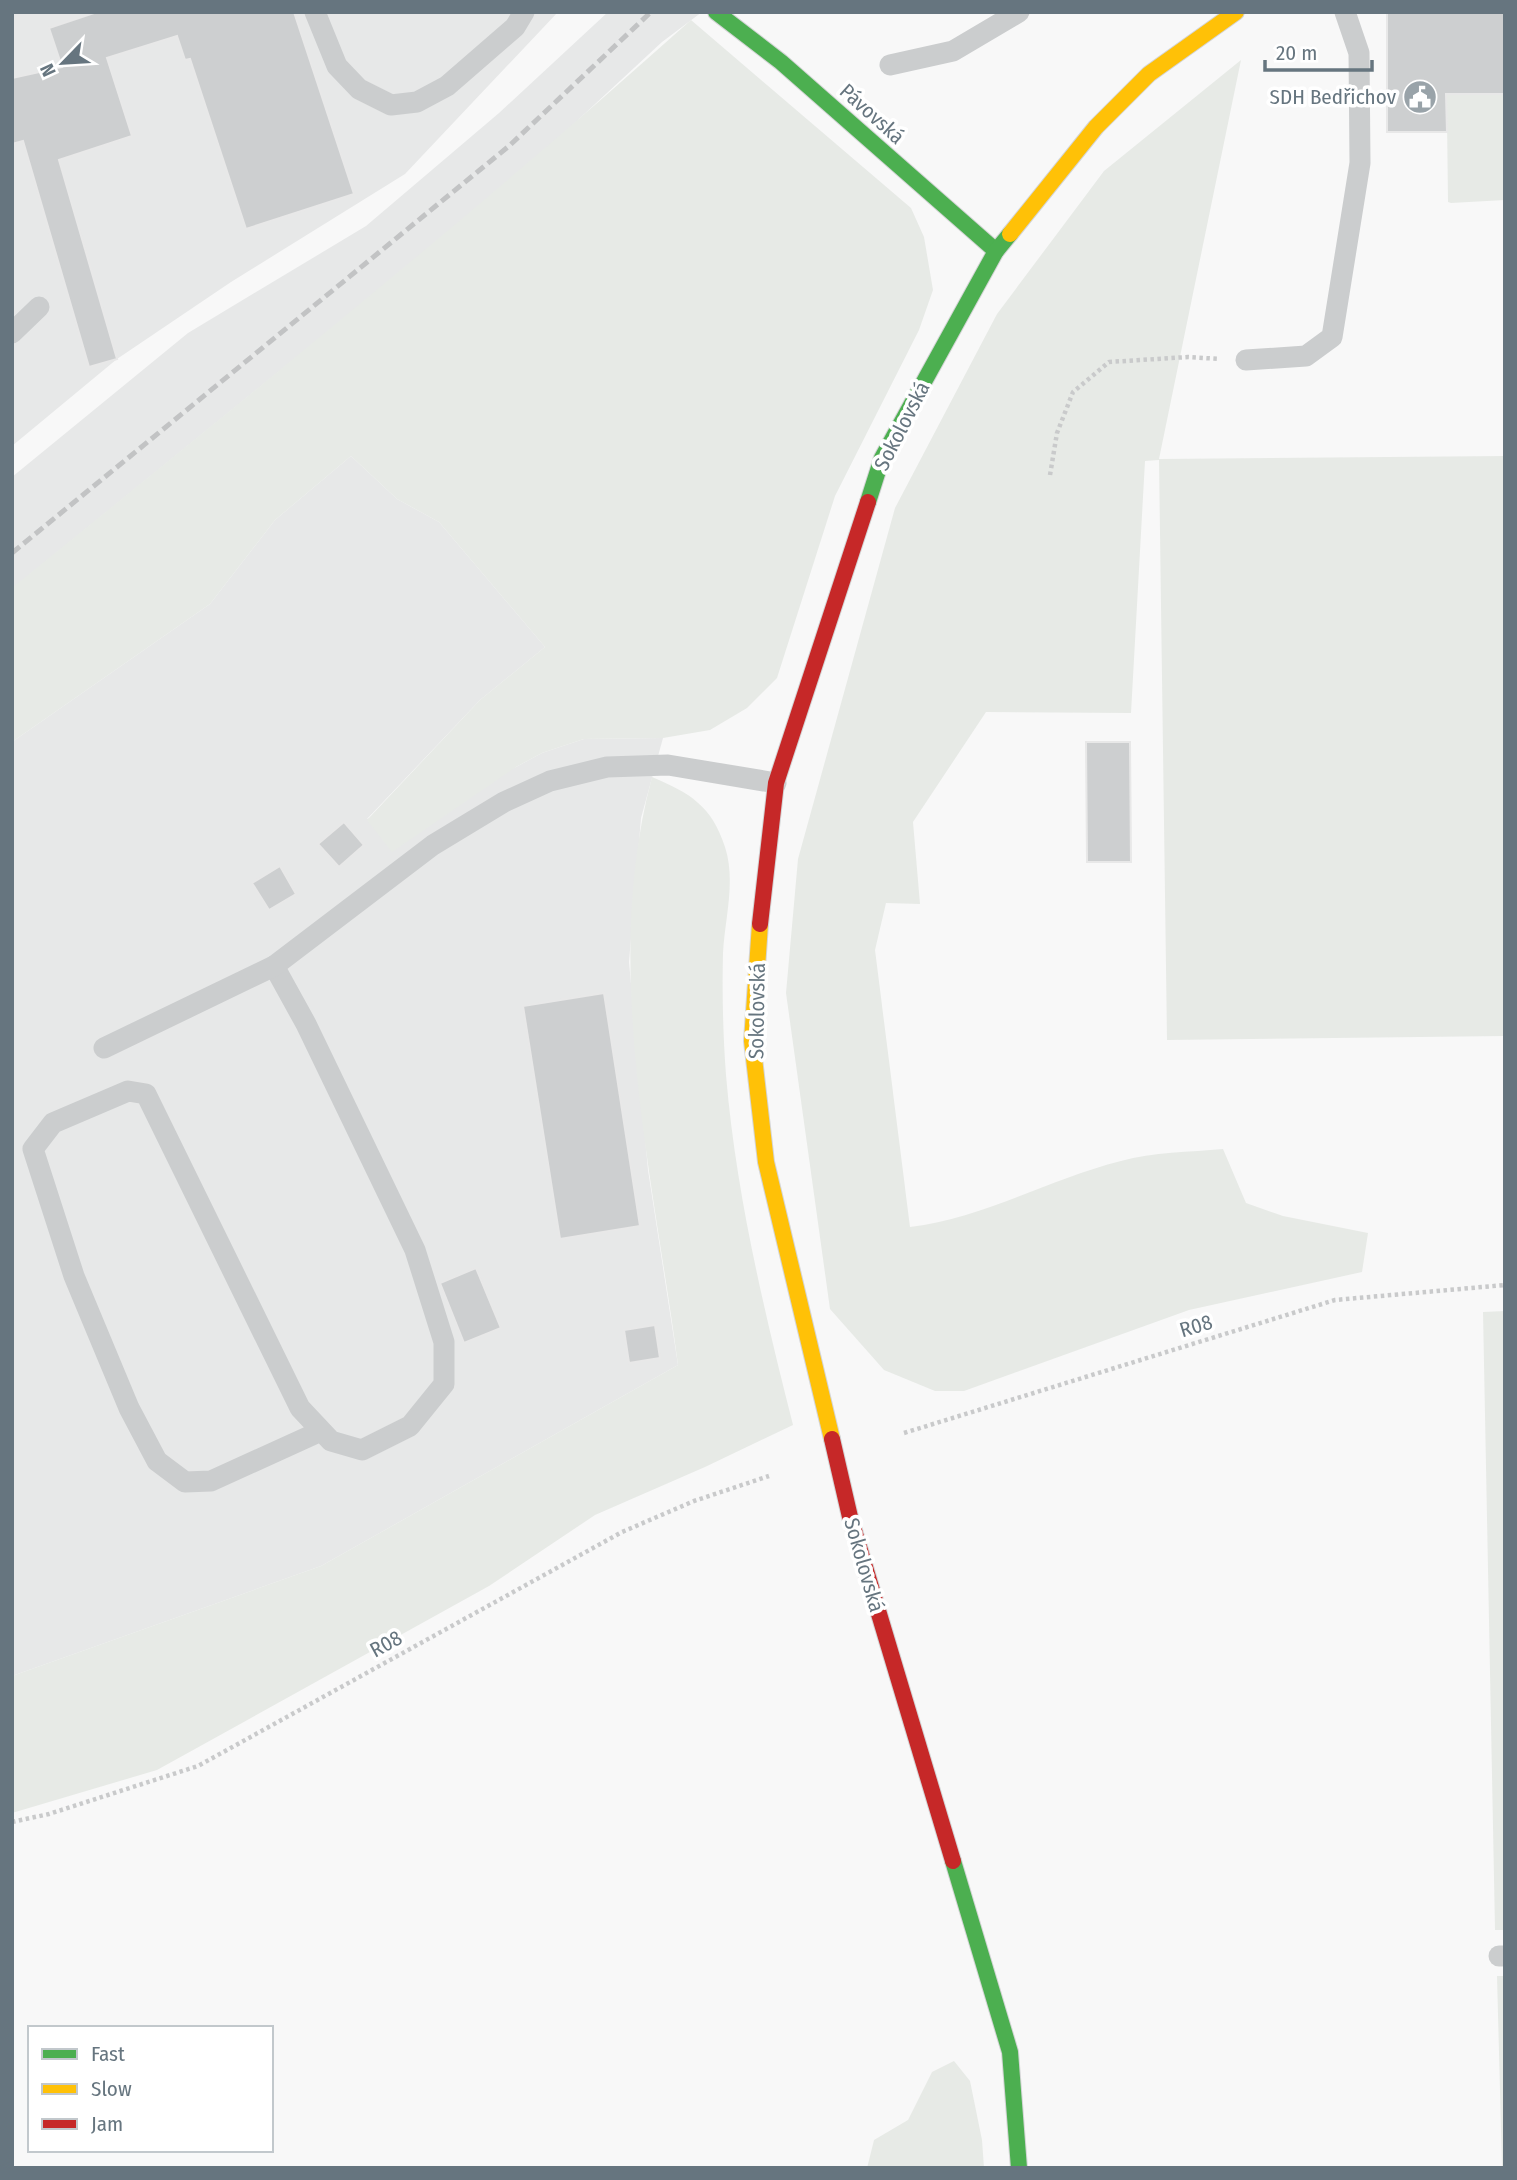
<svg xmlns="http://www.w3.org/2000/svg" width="1517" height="2180" font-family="'Fira Sans Condensed',sans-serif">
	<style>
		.built { fill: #e7e8e8 }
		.green { fill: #e7eae6 }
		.building { fill: #cdcfd0; stroke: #e8e8e8; stroke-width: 2 }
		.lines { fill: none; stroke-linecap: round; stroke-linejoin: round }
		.fast-casing { stroke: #d4d5d6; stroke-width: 18 }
		.slow-casing { stroke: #d4d5d6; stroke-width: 18 }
		.jam-casing { stroke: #d4d5d6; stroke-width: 18 }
		.path { stroke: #c9cacb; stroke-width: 4.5; stroke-dasharray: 3.5 3.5; stroke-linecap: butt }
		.lane { stroke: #cbcdce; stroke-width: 21 }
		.fast { stroke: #4caf50; stroke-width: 16 }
		.slow { stroke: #ffc107; stroke-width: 16 }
		.jam { stroke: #c62828; stroke-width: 16 }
		.rail { stroke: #c2c3c4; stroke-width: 5; stroke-dasharray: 10 5; stroke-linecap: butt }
		.labels { text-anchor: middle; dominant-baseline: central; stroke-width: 7; stroke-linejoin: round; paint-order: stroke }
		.poi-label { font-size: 21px; fill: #66757f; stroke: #fff; text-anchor: end }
		.street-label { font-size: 21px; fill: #66757f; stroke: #fff }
	</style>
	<rect width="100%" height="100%" fill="#f8f8f8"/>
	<g class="built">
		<polygon points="12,12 558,12 405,174 231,282 117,359 12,446"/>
		<polygon points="608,12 702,12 662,42 538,157 402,271 12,589 12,477 188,333 366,226 499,113"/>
		<polygon points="351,456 397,499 439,522 545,647 480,700 367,819 516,767 542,753 584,739 663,738 641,818 629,962 648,1170 678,1365 321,1566 12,1676 12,742 210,604 275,520"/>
	</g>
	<g class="green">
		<polygon points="1505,12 1505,200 1451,203 1448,202 1446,39"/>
		<path d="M691 20 911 208 924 237 933 290 919 330 835 496 777 678 747 708 710 730 663 738 584 739 542 753 516 767 392 852 367 820 480 700 545 647 439 522 397 499 351 456 275 520 210 604 12 742V588C241 402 471 217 691 20Z"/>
		<path d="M1241 60 1159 459 1505 456V1036L1167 1040 1159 460 1145 461 1131 713 986 712 913 822 920 904 886 903 875 950 910 1227C984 1218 1049 1179 1121 1161 1153 1152 1190 1152 1223 1149L1246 1203 1283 1216 1368 1233 1362 1272 1189 1310 964 1391H935L884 1370 830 1309 786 993 798 859 895 508 997 314 1104 171Z"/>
		<path d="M652 777C690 793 712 806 725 847 736 881 725 918 723 953 722 994 723 1035 726 1075 736 1194 764 1310 793 1425L705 1467 595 1515 489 1586 157 1770 12 1813V1676L321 1566 678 1365C653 1174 601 967 652 777Z"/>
		<polygon points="1505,1311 1505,1930 1495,1930 1483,1312"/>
		<polygon points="1497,1976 1505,1976 1505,2168 1502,2168"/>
		<polygon points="954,2061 970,2081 982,2140 984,2168 867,2168 874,2140 908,2120 932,2072"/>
	</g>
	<g class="building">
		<polygon points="97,12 294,12 354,194 246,229 190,59 185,60 177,36 107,58 132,136 59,160 117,359 89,367 23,141 12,144 12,78 62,67 49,28"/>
		<polygon points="1387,12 1505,12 1505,94 1446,94 1447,132 1387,132"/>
		<polygon points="1086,742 1130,742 1131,862 1087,862"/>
		<polygon points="344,822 364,845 339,867 318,844"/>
		<polygon points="280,866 296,894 269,910 252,883"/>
		<polygon points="604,993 640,1226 560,1239 523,1006"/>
		<polygon points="476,1268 501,1328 464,1343 440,1283"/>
		<polygon points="655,1325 660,1358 629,1363 624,1330"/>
	</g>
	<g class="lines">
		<g class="fast-casing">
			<g id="fast">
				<polyline points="716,12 781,62 996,251"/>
				<polyline points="868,502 882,458 996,251 1010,234"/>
				<polyline points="953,1861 1010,2052 1019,2168"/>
			</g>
		</g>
		<g class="slow-casing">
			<g id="slow">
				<polyline points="1010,234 1096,127 1149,74 1236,12"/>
				<polyline points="760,924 752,1041 766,1162 832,1439"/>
			</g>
		</g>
		<g class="jam-casing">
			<g id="jam">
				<polyline points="760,924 776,783 868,502"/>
				<polyline points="832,1439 850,1517 953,1861"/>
			</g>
		</g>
		<g class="path">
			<polyline points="1050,475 1057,433 1073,392 1109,362 1188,357 1220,359"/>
			<polyline points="904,1433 1335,1300 1505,1285"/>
			<polyline points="12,1822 49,1814 198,1766 622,1532 694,1501 769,1476"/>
		</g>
		<g class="lane">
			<polyline points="315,12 337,66 359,89 391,105 417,102 447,86 515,27 524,12"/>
			<polyline points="890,65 953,51 1019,12"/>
			<polyline points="12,333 39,307"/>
			<polyline points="1246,360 1306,356 1332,337 1360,163 1359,53 1345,12"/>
			<polyline points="274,966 306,1024 415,1250 444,1342 444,1384 410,1426 362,1450 331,1441 300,1408 146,1094 128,1091 53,1123 33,1149 74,1276 129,1408 157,1461 185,1482 211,1481 321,1431"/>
			<polyline points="104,1048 274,966 433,845 504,802 550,781 607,767 668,765 776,783"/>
			<polyline points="1499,1956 1505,1956"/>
		</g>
		<use href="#fast" class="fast"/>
		<use href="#slow" class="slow"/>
		<use href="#jam" class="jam"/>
		<polyline class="rail" points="12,553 509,146 651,12"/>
	</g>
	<defs>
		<g id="civic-disc" transform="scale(1.75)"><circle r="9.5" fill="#99a3a9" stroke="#fff"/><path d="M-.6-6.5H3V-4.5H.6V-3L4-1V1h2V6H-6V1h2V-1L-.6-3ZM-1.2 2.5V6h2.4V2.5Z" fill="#fff"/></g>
	</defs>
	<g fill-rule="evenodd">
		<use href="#civic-disc" x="1420" y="97"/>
	</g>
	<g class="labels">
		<g class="poi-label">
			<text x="1396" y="97">SDH Bedřichov</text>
		</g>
		<g class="street-label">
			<text transform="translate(872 114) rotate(42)">Pávovská</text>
			<text transform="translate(902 426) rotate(-63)">Sokolovská</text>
			<text transform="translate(757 1011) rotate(-89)">Sokolovská</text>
			<text transform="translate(1196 1326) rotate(-17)">R08</text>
			<text transform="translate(864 1565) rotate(74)">Sokolovská</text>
			<text transform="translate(386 1644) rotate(-29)">R08</text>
		</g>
	</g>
	<rect width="1517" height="2180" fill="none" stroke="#66757f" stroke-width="28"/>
	<rect x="28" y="2026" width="245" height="126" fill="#ffffff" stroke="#c2c8cc" stroke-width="2"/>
	<rect x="42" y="2049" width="35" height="10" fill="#4caf50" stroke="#c2c8cc" stroke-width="2"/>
	<text x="91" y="2061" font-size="21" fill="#66757f">Fast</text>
	<rect x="42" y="2084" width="35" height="10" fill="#ffc107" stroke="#c2c8cc" stroke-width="2"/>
	<text x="91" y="2096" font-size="21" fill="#66757f">Slow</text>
	<rect x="42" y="2119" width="35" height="10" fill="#c62828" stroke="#c2c8cc" stroke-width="2"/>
	<text x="91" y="2131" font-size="21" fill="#66757f">Jam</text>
	<g transform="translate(63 63) rotate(245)" stroke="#ffffff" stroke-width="5" paint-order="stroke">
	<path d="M0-5L12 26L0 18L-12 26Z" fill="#66757f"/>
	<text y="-10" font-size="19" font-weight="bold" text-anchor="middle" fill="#66757f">N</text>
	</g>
	<path d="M1265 60v10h107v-10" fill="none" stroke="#66757f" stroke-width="3.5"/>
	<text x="1276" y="60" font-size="21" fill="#66757f" stroke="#ffffff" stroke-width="5" paint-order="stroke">20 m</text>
</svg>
